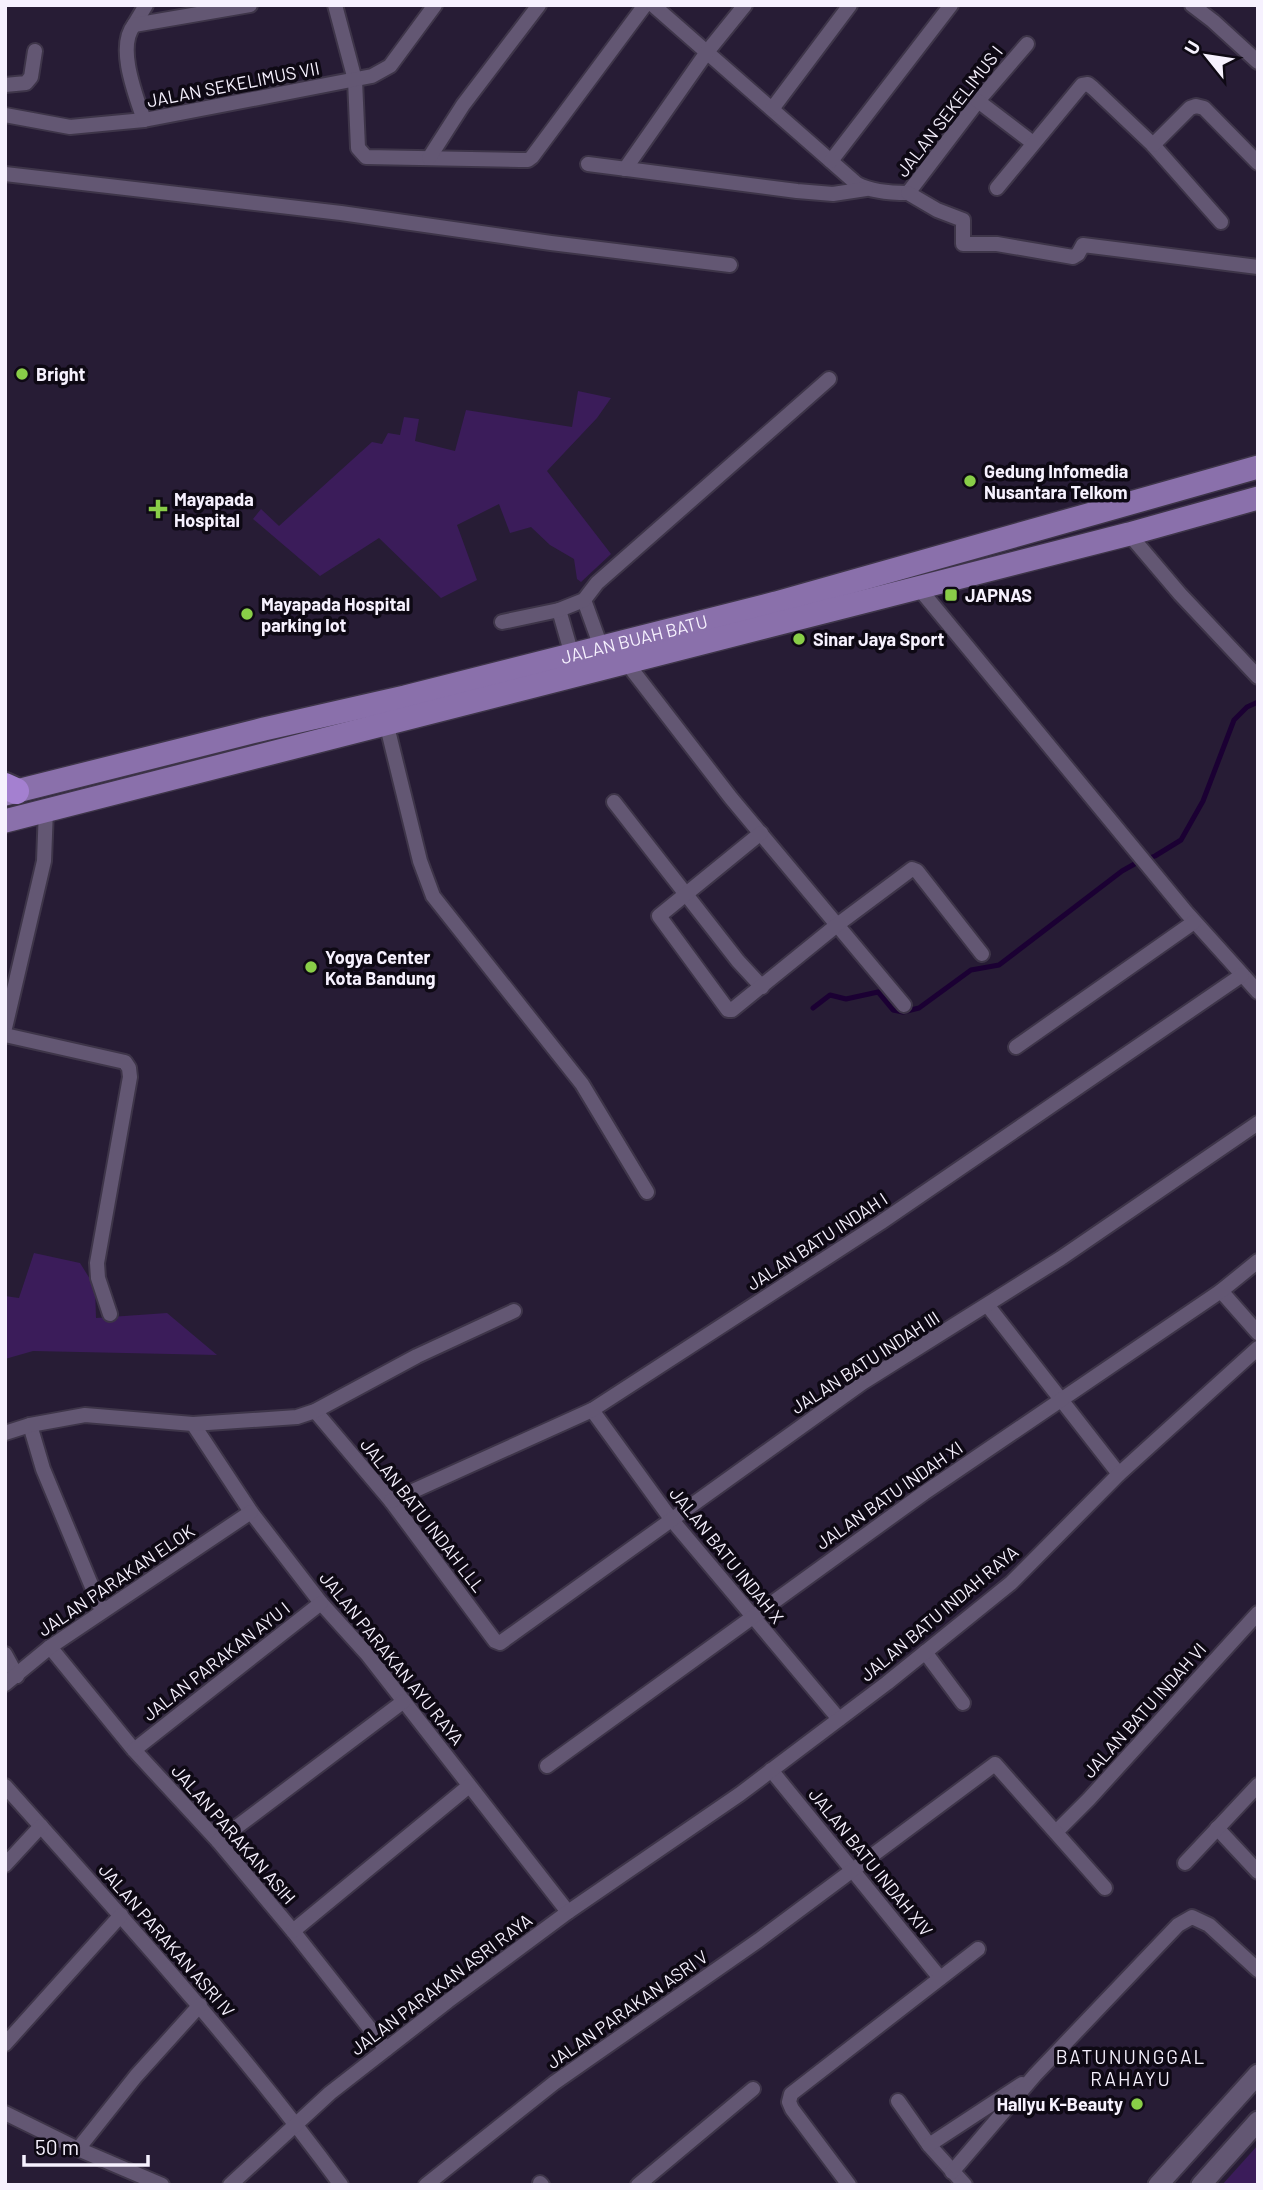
<svg xmlns="http://www.w3.org/2000/svg" width="1263" height="2190" font-family="Barlow,sans-serif">
	<style>
		.green { fill: #3b1c5a }
		.lines { fill: none; stroke-linecap: round; stroke-linejoin: round }
		.stream { stroke: #1b0033; stroke-width: 5 }
		.street-casing { stroke: #3e3549; stroke-width: 18 }
		.secondary-casing { stroke: #3e3549; stroke-width: 23 }
		.primary-casing { stroke: #3e3549; stroke-width: 26 }
		.highway-casing { stroke: #3e3549; stroke-width: 30 }
		.street { stroke: #635773; stroke-width: 14 }
		.secondary { stroke: #635773; stroke-width: 19 }
		.primary { stroke: #8a70ab; stroke-width: 23 }
		.highway { stroke: #a480d0; stroke-width: 26 }
		.poi-dot { fill: #89ce48; stroke: #0e0914; stroke-width: 2.5 }
		.labels { text-anchor: middle; dominant-baseline: central; stroke-width: 7; stroke-linejoin: round; paint-order: stroke }
		.street-label { font-size: 18px; fill: #f6f1fe; stroke: #0e0914 }
		.poi-label { font-size: 18px; font-weight: bold; fill: #f6f1fe; stroke: #0e0914; text-anchor: start }
		.neighbourhood-label { font-size: 19px; letter-spacing: 2px; fill: #f6f1fe; stroke: #0e0914 }
	</style>
	<rect width="100%" height="100%" fill="#271c35"/>
	<g class="green">
		<polygon points="578,391 611,398 597,418 547,471 611,554 581,582 577,579 574,559 550,545 531,527 510,533 499,504 457,525 477,580 441,598 379,538 320,576 253,519 261,509 279,526 372,442 382,444 388,433 400,435 404,417 419,419 415,441 455,451 466,410 572,427"/>
		<polygon points="34,1253 80,1263 95,1287 96,1318 167,1313 217,1355 33,1351 5,1359 5,1296 19,1298"/>
		<polygon points="1258,2145 1258,2185 1222,2185"/>
	</g>
	<g class="lines">
		<polyline class="stream" points="813,1008 830,995 846,999 878,992 893,1010 903,1012 919,1008 971,970 999,965 1122,871 1138,862 1155,856 1181,840 1203,801 1234,720 1247,707 1258,702"/>
		<g class="street-casing">
			<g id="street">
				<polyline points="335,5 355,80 358,148 366,157 520,160 528,160 532,157 645,5"/>
				<path d="M653 5 857 184C872 192 891 193 908 193L978 101 1027 44"/>
				<polyline points="1192,5 1213,21 1258,62"/>
				<polyline points="134,25 146,5"/>
				<polyline points="5,85 26,83 31,77 35,51"/>
				<polyline points="978,101 1033,143"/>
				<polyline points="772,109 850,5"/>
				<polyline points="5,115 70,127 144,120 372,76 390,66 435,5"/>
				<path d="M144 120C136 96 116 47 134 25L250 5"/>
				<polyline points="1153,145 1221,222"/>
				<polyline points="429,158 463,105 539,5"/>
				<polyline points="831,161 951,5"/>
				<polyline points="588,164 797,191 833,194 866,189"/>
				<polyline points="625,169 707,52 745,5"/>
				<polyline points="5,174 341,213 551,243 730,265"/>
				<polyline points="997,188 1082,85 1088,84 1093,88 1153,145 1190,108 1196,106 1204,108 1258,163"/>
				<polyline points="908,193 937,210 963,220 963,244 997,244 1073,257 1078,254 1083,245 1258,267"/>
				<polyline points="1129,534 1180,594 1258,677"/>
				<polyline points="918,587 1186,912 1258,992"/>
				<polyline points="584,600 601,647"/>
				<polyline points="559,610 572,655"/>
				<polyline points="502,622 559,610 584,600 597,583 829,379"/>
				<polyline points="626,662 731,798 904,1005"/>
				<polyline points="386,722 420,861 433,896 582,1084 647,1192"/>
				<polyline points="614,802 738,961 762,987"/>
				<polyline points="761,833 659,916 728,1010 732,1010 837,925 912,869 917,871 982,954"/>
				<polyline points="5,1028 44,861 46,809"/>
				<polyline points="5,1035 125,1062 129,1068 130,1077 97,1263 98,1278 110,1314"/>
				<polyline points="1016,1047 1194,922"/>
				<polyline points="1221,1291 1258,1333"/>
				<polyline points="988,1306 1119,1474"/>
				<polyline points="592,1410 671,1519 839,1719"/>
				<polyline points="315,1411 391,1501 495,1641 500,1643 862,1383 1061,1258 1258,1123"/>
				<polyline points="193,1424 251,1512 321,1603 367,1654 568,1912"/>
				<polyline points="30,1425 43,1469 102,1611"/>
				<polyline points="5,1433 30,1425 85,1415 193,1424 297,1417 315,1411 417,1356 514,1311"/>
				<polyline points="391,1501 592,1410 880,1223 1242,975"/>
				<polyline points="50,1647 134,1750 218,1841 293,1931 386,2049"/>
				<polyline points="925,1652 963,1703"/>
				<polyline points="5,1654 17,1676"/>
				<polyline points="5,1684 50,1647 251,1512"/>
				<polyline points="134,1750 321,1603"/>
				<polyline points="547,1766 924,1493 1221,1291 1258,1261"/>
				<polyline points="771,1770 940,1978"/>
				<path d="M5 1786C121 1916 238 2044 341 2185"/>
				<polyline points="1217,1828 1258,1872"/>
				<polyline points="1057,1831 1089,1799 1258,1613"/>
				<polyline points="218,1841 404,1701"/>
				<polyline points="1185,1863 1258,1785"/>
				<polyline points="5,1865 41,1826"/>
				<polyline points="293,1931 469,1786"/>
				<polyline points="5,2044 121,1915"/>
				<polyline points="898,2101 929,2145 965,2185"/>
				<polyline points="5,2113 78,2149 162,2185"/>
				<polyline points="929,2145 1022,2084"/>
				<polyline points="78,2149 136,2076 200,2005"/>
				<polyline points="952,2172 1035,2075 1178,1925 1192,1917 1209,1925 1258,1970"/>
				<polyline points="540,2183 542,2185"/>
				<polyline points="230,2185 330,2093 448,2001 568,1912 740,1794 887,1683 1011,1583 1119,1474 1258,1348"/>
				<polyline points="426,2185 554,2083 759,1940 995,1764 1105,1888"/>
				<polyline points="638,2185 753,2089"/>
				<polyline points="849,2185 792,2109 789,2102 791,2094 978,1949"/>
			</g>
		</g>
		<g class="secondary-casing">
			<g id="secondary">
				<polyline points="1158,2185 1258,2074"/>
				<polyline points="1201,2185 1258,2121"/>
			</g>
		</g>
		<g class="primary-casing">
			<g id="primary">
				<path id="s1" d="M5 794 264 729 405 697 776 603 1258 467"/>
				<polyline points="5,821 1129,534 1258,498"/>
			</g>
		</g>
		<g class="highway-casing">
			<polyline id="highway" points="5,786 16,791"/>
		</g>
		<use href="#street" class="street"/>
		<use href="#secondary" class="secondary"/>
		<use href="#primary" class="primary"/>
		<use href="#highway" class="highway"/>
	</g>
	<g class="poi-dot">
		<circle cx="22" cy="374" r="7"/>
		<circle cx="970" cy="481" r="7"/>
		<path d="M154.5 498.5h7v7h7v7h-7v7h-7v-7h-7v-7h7z"/>
		<rect x="944" y="588" width="14" height="14" rx="3.5"/>
		<circle cx="247" cy="614" r="7"/>
		<circle cx="799" cy="639" r="7"/>
		<circle cx="311" cy="967" r="7"/>
		<circle cx="1137" cy="2104" r="7"/>
	</g>
	<g class="labels">
		<g class="street-label">
			<text transform="translate(233 84) rotate(-11)">JALAN SEKELIMUS VII</text>
			<text transform="translate(949 111) rotate(-52)">JALAN SEKELIMUS I</text>
			<text stroke="none"><textPath href="#s1" startOffset="648">JALAN BUAH BATU</textPath></text>
			<text transform="translate(817 1241) rotate(-33)">JALAN BATU INDAH I</text>
			<text transform="translate(865 1362) rotate(-33)">JALAN BATU INDAH III</text>
			<text transform="translate(889 1495) rotate(-35)">JALAN BATU INDAH XI</text>
			<text transform="translate(423 1515) rotate(52)">JALAN BATU INDAH LLL</text>
			<text transform="translate(727 1555) rotate(51)">JALAN BATU INDAH X</text>
			<text transform="translate(116 1580) rotate(-34)">JALAN PARAKAN ELOK</text>
			<text transform="translate(939 1613) rotate(-40)">JALAN BATU INDAH RAYA</text>
			<text transform="translate(392 1658) rotate(51)">JALAN PARAKAN AYU RAYA</text>
			<text transform="translate(216 1661) rotate(-38)">JALAN PARAKAN AYU I</text>
			<text transform="translate(1144 1710) rotate(-48)">JALAN BATU INDAH VI</text>
			<text transform="translate(234 1834) rotate(49)">JALAN PARAKAN ASIH</text>
			<text transform="translate(871 1862) rotate(51)">JALAN BATU INDAH XIV</text>
			<text transform="translate(167 1940) rotate(49)">JALAN PARAKAN ASRI IV</text>
			<text transform="translate(441 1984) rotate(-37)">JALAN PARAKAN ASRI RAYA</text>
			<text transform="translate(627 2009) rotate(-35)">JALAN PARAKAN ASRI V</text>
		</g>
		<g class="poi-label">
			<text x="36" y="374">Bright</text>
			<text x="984" y="471">Gedung Infomedia<tspan x="984" dy="21">Nusantara Telkom</tspan></text>
			<text x="174" y="499">Mayapada<tspan x="174" dy="21">Hospital</tspan></text>
			<text x="965" y="595">JAPNAS</text>
			<text x="261" y="604">Mayapada Hospital<tspan x="261" dy="21">parking lot</tspan></text>
			<text x="813" y="639">Sinar Jaya Sport</text>
			<text x="325" y="957">Yogya Center<tspan x="325" dy="21">Kota Bandung</tspan></text>
			<text x="1123" y="2104" text-anchor="end">Hallyu K-Beauty</text>
		</g>
		<g class="neighbourhood-label">
			<text x="1131" y="2056">BATUNUNGGAL<tspan x="1131" dy="22">RAHAYU</tspan></text>
		</g>
	</g>
	<rect width="1263" height="2190" fill="none" stroke="#f6f1fe" stroke-width="14"/>
	<g transform="translate(1207 56) rotate(300)" stroke="#0e0914" stroke-width="5" paint-order="stroke">
	<path d="M0-5L12 26L0 18L-12 26Z" fill="#f6f1fe"/>
	<text y="-10" font-size="19" font-weight="bold" text-anchor="middle" fill="#f6f1fe">U</text>
	</g>
	<path d="M24 2155v10h124v-10" fill="none" stroke="#f6f1fe" stroke-width="3.5"/>
	<text x="35" y="2155" font-size="21" fill="#f6f1fe" stroke="#0e0914" stroke-width="5" paint-order="stroke">50 m</text>
</svg>
